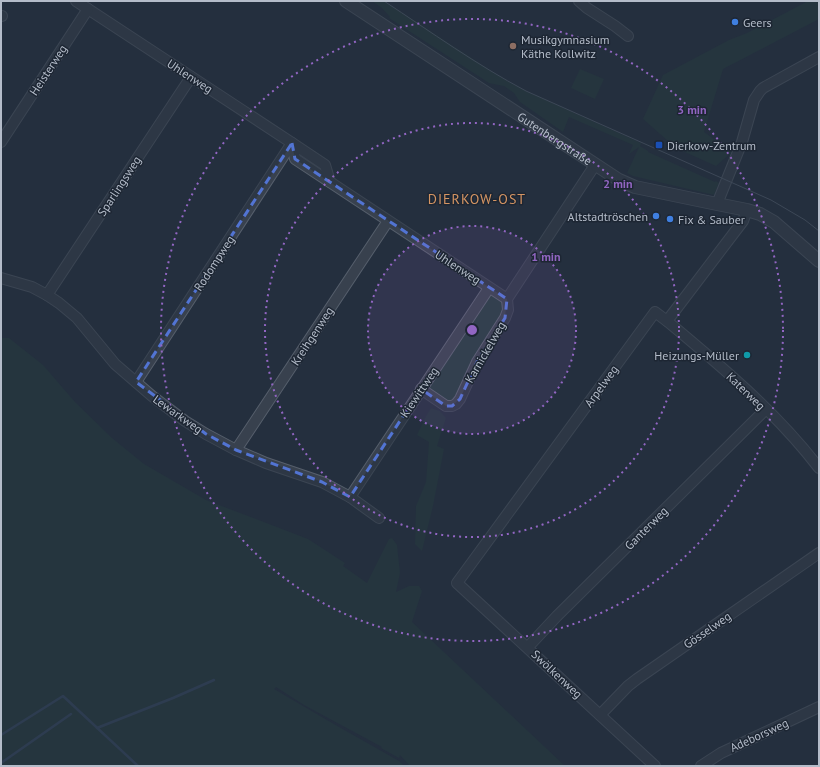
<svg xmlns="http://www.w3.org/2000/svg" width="820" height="767" font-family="'PT Sans',sans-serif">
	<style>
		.green { fill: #263c3f }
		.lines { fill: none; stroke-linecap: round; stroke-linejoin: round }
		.stream { stroke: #394c67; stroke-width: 2.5 }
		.minor-casing { stroke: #565f6c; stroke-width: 12 }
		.tertiary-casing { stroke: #565f6c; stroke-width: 14 }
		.minor { stroke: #38414e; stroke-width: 10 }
		.tertiary { stroke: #38414e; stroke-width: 12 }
		.tram { stroke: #5a6575; stroke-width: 1 }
		.marked { fill: none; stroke: #5274d3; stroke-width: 3; stroke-dasharray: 8 5; stroke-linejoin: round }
		.ring { fill: none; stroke: #9266c3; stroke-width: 2; stroke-dasharray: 2 4 }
		.shop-dot { fill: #3f7fe0; stroke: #1d2633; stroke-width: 1.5 }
		.education-dot { fill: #8d6e63; stroke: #1d2633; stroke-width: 1.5 }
		.transit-dot { fill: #1a4fb4; stroke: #1d2633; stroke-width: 1.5 }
		.culture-dot { fill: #0f9aa8; stroke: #1d2633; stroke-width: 1.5 }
		.labels { text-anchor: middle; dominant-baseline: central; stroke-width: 3; stroke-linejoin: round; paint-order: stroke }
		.poi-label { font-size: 12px; fill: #b4bcc9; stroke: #1d2633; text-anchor: start }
		.street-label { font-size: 12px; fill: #b4bcc9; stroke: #1d2633 }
		.quarter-label { font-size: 14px; letter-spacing: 1px; fill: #d59563; stroke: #1d2633 }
		.centre { fill: #9266c3; stroke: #1d2633; stroke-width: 2 }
		.ring-label { font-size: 12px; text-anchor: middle; font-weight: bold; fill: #9266c3; stroke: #1d2633; stroke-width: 3; stroke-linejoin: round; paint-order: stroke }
	</style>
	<rect width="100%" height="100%" fill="#242f3e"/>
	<g class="green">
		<polygon points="372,1 384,1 507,81 526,91 641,143 640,146 648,151 648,152 715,182 716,181 719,183 714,195 633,176 627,173 639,147 629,154 633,145 569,117 563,132 520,102 514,93 504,86 489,83 389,18 390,17 382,8"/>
		<polygon points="808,1 819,1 819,19 723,69 704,132 732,152 716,166 676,148 643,119 663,75 729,40 747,33"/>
		<polygon points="580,69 604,79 595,99 571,88"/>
		<polygon points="489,288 507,299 508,310 452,406 421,389"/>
		<polygon points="1,338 9,338 43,365 75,402 112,438 144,464 206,500 308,539 345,563 343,566 367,583 389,539 392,538 397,545 400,573 396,592 409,586 419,586 422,591 412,622 565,766 410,766 400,755 399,758 381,748 382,747 304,705 276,687 274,689 332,723 399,761 404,766 1,766"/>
		<polygon points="431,408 440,411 446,418 437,446 444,449 433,506 422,551 415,544 416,506 426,482 429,442 417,435 426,416"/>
	</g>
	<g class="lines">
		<g class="stream">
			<polyline points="97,728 173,698 214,680"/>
			<polyline points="1,735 63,696 138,766"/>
			<polyline points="1,763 71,714"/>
		</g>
		<g class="minor-casing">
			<g id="minor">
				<polyline points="579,1 587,8 615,26 628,36"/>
				<polyline points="88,9 292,143 295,159 507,299"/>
				<polyline points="1,16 2,16"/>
				<polyline points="1,142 88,9 76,1"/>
				<polyline points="717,204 742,142 754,100 760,91 763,88 819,57"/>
				<polyline points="1,278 32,287 47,295 59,303 77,318 115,364 152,396 185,421 206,434 236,450 266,463 322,482 350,497 379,518"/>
				<polyline points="47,295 191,77"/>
				<path d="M667 321C721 366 776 412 819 468"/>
				<polyline points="136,382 292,143 325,165 330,182"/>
				<polyline points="421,389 446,406 452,406 456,404 460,399 477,362 505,318 508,310 507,299 595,165"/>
				<polyline points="236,450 388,221"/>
				<polyline points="350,497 489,288"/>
				<polyline points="528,647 557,616 766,409"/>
				<polyline points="600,715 628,686 637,679 819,553"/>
				<polyline points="655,766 457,583 655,312 667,321 743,221 747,210"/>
				<polyline points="701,766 721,753 819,707"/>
			</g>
		</g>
		<g class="tertiary-casing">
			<g id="tertiary">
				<path id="s1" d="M346 1 619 180 635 187 717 204 747 210 760 214 774 222 819 261"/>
			</g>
		</g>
		<use href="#minor" class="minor"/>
		<use href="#tertiary" class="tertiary"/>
		<path class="tram" d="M384 1C431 32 477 65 526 91L771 200 805 220 819 231"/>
	</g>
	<path d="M0 0H820V767H0ZM292 143 295 159 507 299 505 318 477 362 460 399 452 406H446L421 389 350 497 322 482 236 450 206 434 136 382Z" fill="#242f3e" fill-opacity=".55" fill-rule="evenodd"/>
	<path class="marked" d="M292 143 295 159 507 299 505 318 477 362 460 399 452 406H446L421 389 350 497 322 482 236 450 206 434 136 382Z"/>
	<circle cx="472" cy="330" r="104" fill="#9266c3" fill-opacity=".12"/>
	<g class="ring">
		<circle cx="472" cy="330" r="104"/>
		<circle cx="472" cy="330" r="207"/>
		<circle cx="472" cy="330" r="311"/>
	</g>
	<g class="shop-dot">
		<circle cx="735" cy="22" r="4"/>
		<circle cx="656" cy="216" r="4"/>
		<circle cx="670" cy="219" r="4"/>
	</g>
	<circle class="education-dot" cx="513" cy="46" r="4"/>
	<rect class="transit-dot" x="655" y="141" width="8" height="8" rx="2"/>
	<circle class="culture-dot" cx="747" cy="355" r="4"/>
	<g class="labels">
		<g class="poi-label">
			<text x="743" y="22">Geers</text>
			<text x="521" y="39">Musikgymnasium<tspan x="521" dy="14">Käthe Kollwitz</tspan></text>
			<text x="667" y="145">Dierkow-Zentrum</text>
			<text x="648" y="216" text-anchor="end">Altstadtröschen</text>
			<text x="678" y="219">Fix &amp; Sauber</text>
			<text x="739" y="355" text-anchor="end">Heizungs-Müller</text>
		</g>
		<g class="street-label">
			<text transform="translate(48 70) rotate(-57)">Heisterweg</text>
			<text transform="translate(190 76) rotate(33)">Uhlenweg</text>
			<text stroke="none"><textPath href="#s1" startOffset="250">Gutenbergstraße</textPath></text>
			<text transform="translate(119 186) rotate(-57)">Sparlingsweg</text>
			<text transform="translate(214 263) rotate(-57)">Rodompweg</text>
			<text transform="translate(458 267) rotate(33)">Uhlenweg</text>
			<text transform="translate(312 336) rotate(-57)">Kreihgenweg</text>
			<text transform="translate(485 352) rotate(-60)">Karnickelweg</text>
			<text transform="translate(601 386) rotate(-54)">Arpelweg</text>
			<text transform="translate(746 391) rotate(44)">Katerweg</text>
			<text transform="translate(419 392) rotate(-56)">Kiewittweg</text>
			<text transform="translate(178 414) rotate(35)">Lewarkweg</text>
			<text transform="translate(646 528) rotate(-45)">Ganterweg</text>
			<text transform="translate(707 630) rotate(-35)">Gösselweg</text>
			<text transform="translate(557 674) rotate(43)">Swölkenweg</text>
			<text transform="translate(759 735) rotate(-25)">Adeborsweg</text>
		</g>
		<g class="quarter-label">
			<text x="477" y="199">DIERKOW-OST</text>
		</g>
	</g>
	<circle cx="472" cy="330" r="6" class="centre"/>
	<g class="ring-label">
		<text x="692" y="114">3 min</text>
		<text x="618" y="188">2 min</text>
		<text x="546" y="261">1 min</text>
	</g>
	<rect width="820" height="767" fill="none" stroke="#b4bcc9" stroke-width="4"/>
</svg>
